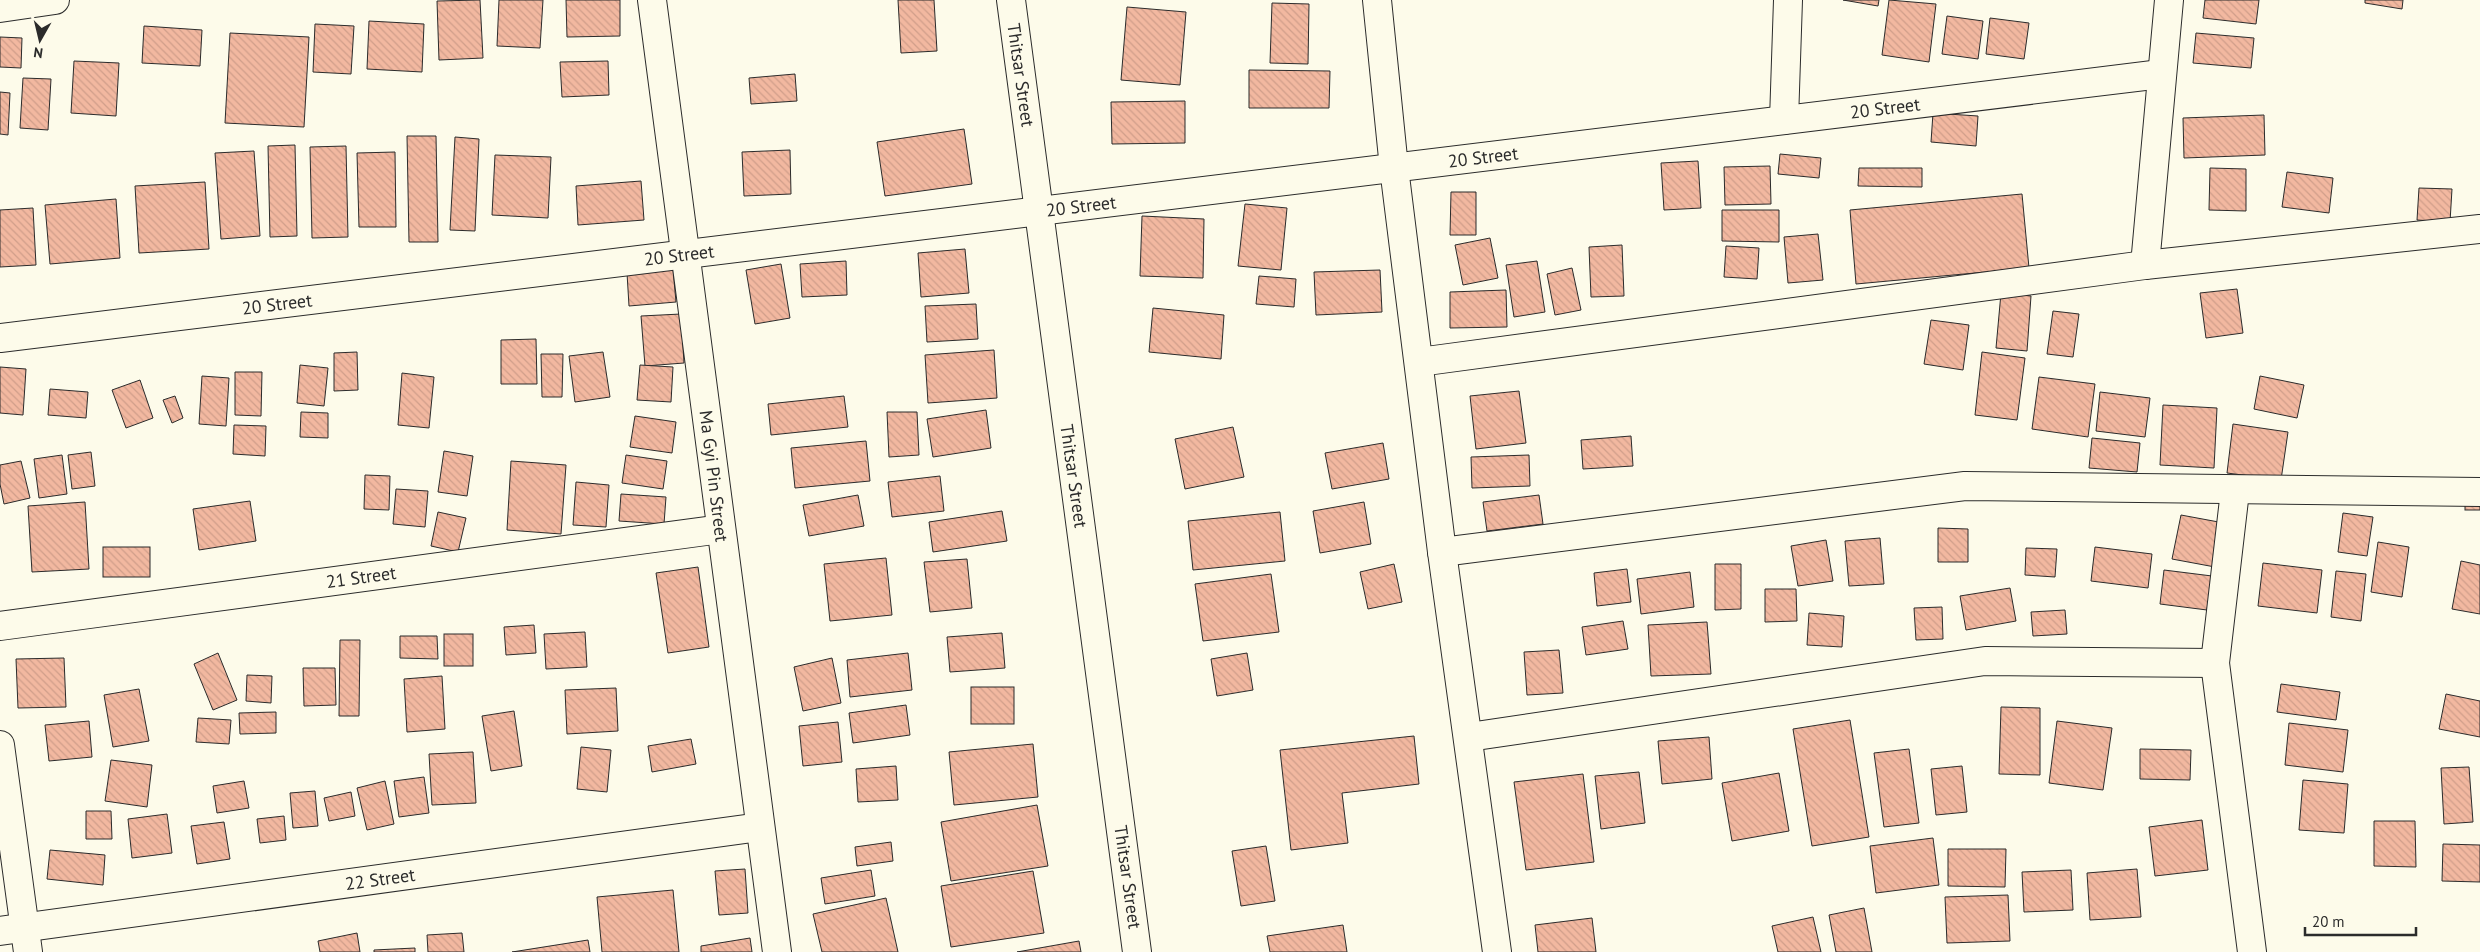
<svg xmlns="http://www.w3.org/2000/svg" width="2480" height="952" font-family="'PT Sans',sans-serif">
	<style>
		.building { fill: url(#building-back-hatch); stroke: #2b2b2b }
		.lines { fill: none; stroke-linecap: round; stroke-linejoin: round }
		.minor-casing { stroke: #2b2b2b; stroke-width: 30 }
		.tertiary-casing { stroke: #2b2b2b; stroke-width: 30 }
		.minor { stroke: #fdfbea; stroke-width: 28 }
		.tertiary { stroke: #fdfbea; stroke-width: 28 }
		.labels { text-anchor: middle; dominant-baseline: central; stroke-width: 4; stroke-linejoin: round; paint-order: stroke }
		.street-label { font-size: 18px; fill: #2b2b2b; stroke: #fdfbea }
	</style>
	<defs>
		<pattern id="building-back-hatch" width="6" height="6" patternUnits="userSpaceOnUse" patternTransform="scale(1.25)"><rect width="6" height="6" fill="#f2b8a0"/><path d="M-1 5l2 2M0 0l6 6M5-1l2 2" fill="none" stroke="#d09e8a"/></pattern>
	</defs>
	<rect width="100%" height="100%" fill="#fdfbea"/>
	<g class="building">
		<polygon points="480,0 483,58 439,60 437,1"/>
		<polygon points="499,0 543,0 540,48 497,46"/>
		<polygon points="566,0 620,0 620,36 567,37"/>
		<polygon points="898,0 934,0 937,51 901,53"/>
		<polygon points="1843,0 1879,0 1878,6"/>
		<polygon points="1889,0 1936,4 1929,62 1882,55"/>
		<polygon points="2205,0 2259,0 2256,24 2203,18"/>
		<polygon points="2365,0 2403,0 2402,9 2365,3"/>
		<polygon points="1272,3 1309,4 1308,64 1270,63"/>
		<polygon points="1127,7 1186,12 1180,85 1121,80"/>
		<polygon points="1947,16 1983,21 1978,59 1942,54"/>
		<polygon points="1990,18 2029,23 2024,59 1986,54"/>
		<polygon points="369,21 424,24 422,72 367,69"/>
		<polygon points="315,24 354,26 351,74 313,72"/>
		<polygon points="144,26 202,30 200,66 142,63"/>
		<polygon points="230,33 309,37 304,127 225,123"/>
		<polygon points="2196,33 2254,38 2251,68 2193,63"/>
		<polygon points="0,37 22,38 21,68 0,67"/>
		<polygon points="74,61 119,63 116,116 71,113"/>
		<polygon points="608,61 609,95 562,97 560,62"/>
		<polygon points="1249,70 1330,71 1329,108 1249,108"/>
		<polygon points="795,74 797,101 751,104 749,78"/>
		<polygon points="23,78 51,79 48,130 20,128"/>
		<polygon points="0,92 10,93 8,135 0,134"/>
		<polygon points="1185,101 1185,143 1112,144 1111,102"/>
		<polygon points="1933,113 1978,116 1976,146 1931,142"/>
		<polygon points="2264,115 2265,155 2184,158 2183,118"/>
		<polygon points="964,129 972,184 885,196 877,142"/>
		<polygon points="407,136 436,136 438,242 409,242"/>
		<polygon points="455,137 479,139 475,231 450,230"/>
		<polygon points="295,145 297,236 270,237 268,146"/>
		<polygon points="346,146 348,237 312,238 310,147"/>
		<polygon points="790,150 791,194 744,196 742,152"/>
		<polygon points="254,151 260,236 221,239 215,153"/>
		<polygon points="395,152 396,227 359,227 357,153"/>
		<polygon points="1780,154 1821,158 1819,178 1778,174"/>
		<polygon points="495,155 551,157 548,218 492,215"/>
		<polygon points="1698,161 1701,208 1664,210 1661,163"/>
		<polygon points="1770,166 1771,204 1725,205 1724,167"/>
		<polygon points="1859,168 1922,168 1922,187 1858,186"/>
		<polygon points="2210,168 2246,169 2246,211 2209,210"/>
		<polygon points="2287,172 2333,178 2329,213 2282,207"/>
		<polygon points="641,181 644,220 578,225 576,186"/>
		<polygon points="205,182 209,249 139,253 135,186"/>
		<polygon points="2419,188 2452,189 2450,222 2417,220"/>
		<polygon points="1451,192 1476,192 1476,235 1450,235"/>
		<polygon points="2022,194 2029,268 1856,284 1850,210"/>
		<polygon points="116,199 120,258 50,264 45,205"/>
		<polygon points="1245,204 1287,208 1281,270 1238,266"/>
		<polygon points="33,208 36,265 0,267 0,210"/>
		<polygon points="1722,210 1779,210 1779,242 1722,241"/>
		<polygon points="1142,216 1204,219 1203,278 1140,276"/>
		<polygon points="1818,234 1823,280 1788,283 1784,237"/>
		<polygon points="1490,238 1498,278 1463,285 1455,245"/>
		<polygon points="1622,245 1624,296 1591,297 1589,247"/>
		<polygon points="1726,246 1759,248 1757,279 1724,277"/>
		<polygon points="965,249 969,293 921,297 918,253"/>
		<polygon points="846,261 847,295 802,297 800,264"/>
		<polygon points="1537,261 1545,312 1514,317 1506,265"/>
		<polygon points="781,264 790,318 755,324 746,270"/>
		<polygon points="1572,268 1581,310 1555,315 1547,274"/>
		<polygon points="673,269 676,302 629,306 627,273"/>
		<polygon points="1380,270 1382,312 1316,315 1314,272"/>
		<polygon points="1259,276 1296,279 1294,307 1256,304"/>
		<polygon points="2237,289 2243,333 2206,338 2200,293"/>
		<polygon points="1506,290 1507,327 1450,328 1450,292"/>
		<polygon points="2001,293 2031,296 2027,351 1996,348"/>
		<polygon points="976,304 978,339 927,342 925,306"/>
		<polygon points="1153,308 1224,315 1221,359 1149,352"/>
		<polygon points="2053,311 2079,314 2073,357 2047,354"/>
		<polygon points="681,314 684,363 645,366 641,316"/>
		<polygon points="1931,320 1969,325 1963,370 1924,364"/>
		<polygon points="536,339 537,384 501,384 501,340"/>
		<polygon points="994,350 997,398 928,403 925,355"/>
		<polygon points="357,352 358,390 334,391 334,353"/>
		<polygon points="603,352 610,397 575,402 569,356"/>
		<polygon points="1982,352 2025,358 2017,420 1975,415"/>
		<polygon points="541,354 563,354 562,397 542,397"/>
		<polygon points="300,365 328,368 324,406 297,403"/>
		<polygon points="640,365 673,367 671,402 637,400"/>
		<polygon points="0,367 26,369 23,415 0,413"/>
		<polygon points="235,372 262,372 261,416 235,415"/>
		<polygon points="402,373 434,377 429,428 398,425"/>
		<polygon points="202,376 229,378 226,426 199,424"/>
		<polygon points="2260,376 2304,385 2297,418 2254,409"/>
		<polygon points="2039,377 2095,384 2088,437 2032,429"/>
		<polygon points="140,380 153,418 126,428 112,390"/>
		<polygon points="50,389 88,392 86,418 48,415"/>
		<polygon points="1519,391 1526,443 1476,449 1470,396"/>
		<polygon points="2100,392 2150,398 2145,437 2096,431"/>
		<polygon points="175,396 183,418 172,423 163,400"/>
		<polygon points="844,396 848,427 771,435 768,404"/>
		<polygon points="2163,405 2217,408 2214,468 2160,465"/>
		<polygon points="986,410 991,448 933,457 927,419"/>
		<polygon points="301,412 328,413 328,438 300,437"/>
		<polygon points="887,412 917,412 919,455 889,457"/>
		<polygon points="635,416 676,422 672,453 630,447"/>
		<polygon points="2233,424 2288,432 2281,480 2227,473"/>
		<polygon points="234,425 266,426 265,456 233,454"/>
		<polygon points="1233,427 1244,477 1185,489 1175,439"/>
		<polygon points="1631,436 1633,466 1583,469 1581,440"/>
		<polygon points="2092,438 2140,443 2137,472 2089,468"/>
		<polygon points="866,441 870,481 795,488 791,448"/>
		<polygon points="1383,443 1389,479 1332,489 1325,453"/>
		<polygon points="444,451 473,456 467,496 438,492"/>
		<polygon points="91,452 95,486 72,489 68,455"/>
		<polygon points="62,455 67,494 39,498 34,459"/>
		<polygon points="626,455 667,461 663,489 622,483"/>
		<polygon points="1529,455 1530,486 1472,488 1471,457"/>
		<polygon points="21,461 30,498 4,504 0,484 0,465"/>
		<polygon points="511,461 566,465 561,534 507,530"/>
		<polygon points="365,475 390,476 389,510 364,509"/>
		<polygon points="940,476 944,511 892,517 888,482"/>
		<polygon points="576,482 609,485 606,527 573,525"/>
		<rect x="2465" y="483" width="15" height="27"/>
		<polygon points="396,489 428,491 425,527 393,524"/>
		<polygon points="621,494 666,497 664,524 619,521"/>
		<polygon points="858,495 864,526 809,536 803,505"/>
		<polygon points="1539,495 1543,524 1487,531 1483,502"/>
		<polygon points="250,501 256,541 199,550 193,509"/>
		<polygon points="85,502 89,569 32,572 28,506"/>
		<polygon points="1364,502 1371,544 1320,553 1313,511"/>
		<polygon points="1002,511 1007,541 933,552 929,522"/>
		<polygon points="438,512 466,518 458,552 431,546"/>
		<polygon points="1280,512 1285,561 1193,570 1188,521"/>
		<polygon points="2343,513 2373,517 2367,556 2338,552"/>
		<polygon points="2181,515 2224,523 2215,567 2172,559"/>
		<polygon points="1938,528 1968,529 1968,562 1938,562"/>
		<polygon points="1880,538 1884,584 1849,586 1845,541"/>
		<polygon points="1826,540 1833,581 1798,586 1791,546"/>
		<polygon points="2378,542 2409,547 2402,597 2371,592"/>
		<rect x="103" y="547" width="47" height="30"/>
		<polygon points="2095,547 2152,554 2148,588 2091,581"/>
		<polygon points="2026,548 2057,549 2055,577 2025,575"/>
		<polygon points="886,558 892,615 830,621 824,564"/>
		<polygon points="967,559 972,608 930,612 924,562"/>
		<polygon points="2461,561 2480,565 2480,614 2452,609"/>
		<polygon points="2263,563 2322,570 2317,613 2258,606"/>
		<polygon points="1394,564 1402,602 1368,609 1360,572"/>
		<polygon points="1715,564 1741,564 1741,609 1715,610"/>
		<polygon points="698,567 709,647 668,653 656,573"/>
		<polygon points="1627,569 1631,602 1597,606 1594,573"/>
		<polygon points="2164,570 2212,576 2207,610 2160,604"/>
		<polygon points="2336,571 2366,574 2361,621 2331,617"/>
		<polygon points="1690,572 1694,607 1641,614 1637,579"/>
		<polygon points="1271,574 1279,632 1203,641 1195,584"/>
		<polygon points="2010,588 2016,621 1966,630 1960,596"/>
		<polygon points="1765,589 1796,589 1797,621 1765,622"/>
		<polygon points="1942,607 1943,639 1916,640 1914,608"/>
		<polygon points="2065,610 2067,634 2033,636 2031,612"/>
		<polygon points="1809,613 1844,616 1842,647 1807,645"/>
		<polygon points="1623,621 1628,649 1586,655 1582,627"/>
		<polygon points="1707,622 1711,674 1651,676 1648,625"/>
		<polygon points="534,625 536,653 506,655 504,627"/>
		<polygon points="585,632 587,667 546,669 544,634"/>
		<polygon points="1002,633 1005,668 950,672 947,637"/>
		<rect x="444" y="634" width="29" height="32"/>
		<polygon points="400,636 437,636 438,659 400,658"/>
		<polygon points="340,640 360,640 359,716 339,716"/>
		<polygon points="1559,650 1563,693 1527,695 1524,652"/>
		<polygon points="218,653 237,700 213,710 194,664"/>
		<polygon points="908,653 912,690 850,697 847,660"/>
		<polygon points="1247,653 1253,690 1217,696 1211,659"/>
		<polygon points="64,658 66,707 18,708 16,659"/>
		<polygon points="832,658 841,703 803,711 794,667"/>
		<polygon points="303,668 335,668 336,705 304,706"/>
		<polygon points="247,675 272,676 271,703 246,701"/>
		<polygon points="442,676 445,729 407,732 404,679"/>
		<polygon points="2281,684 2340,692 2336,720 2277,712"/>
		<rect x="971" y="687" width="43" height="37"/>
		<polygon points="616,688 618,731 567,734 565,690"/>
		<polygon points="139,689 149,741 113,747 104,695"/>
		<polygon points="2446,694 2480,701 2480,737 2439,729"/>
		<polygon points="906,705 910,735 853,743 849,713"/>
		<polygon points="2001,707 2040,708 2040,775 1999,774"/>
		<polygon points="514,711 522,766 491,771 482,716"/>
		<polygon points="276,712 276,733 240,734 239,713"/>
		<polygon points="198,718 231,720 229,744 196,742"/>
		<polygon points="1850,720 1869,837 1812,846 1793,729"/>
		<polygon points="89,721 92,757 49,761 45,725"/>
		<polygon points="2057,721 2112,728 2103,790 2049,783"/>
		<polygon points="838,722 842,762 803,766 799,726"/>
		<polygon points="2289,723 2348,730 2343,772 2285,765"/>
		<polygon points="1414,736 1419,784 1342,793 1348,843 1291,850 1280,750"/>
		<polygon points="1709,737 1712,779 1662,784 1658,741"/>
		<polygon points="691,739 696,764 652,772 648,746"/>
		<polygon points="1033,744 1038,797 954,805 949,752"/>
		<polygon points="581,747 611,750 607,792 577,789"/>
		<polygon points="1909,749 1919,823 1884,827 1874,753"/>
		<polygon points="2140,749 2191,750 2190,780 2140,779"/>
		<polygon points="473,752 476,803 432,805 429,754"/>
		<polygon points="111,760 152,765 147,807 105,801"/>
		<polygon points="896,766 898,800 858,802 856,769"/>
		<polygon points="1962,766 1967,812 1936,815 1931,769"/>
		<polygon points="2469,767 2473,822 2444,824 2441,768"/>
		<polygon points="1639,772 1645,823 1601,829 1595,776"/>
		<polygon points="1779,773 1789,831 1732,841 1722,783"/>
		<polygon points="1583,774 1594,862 1526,870 1514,782"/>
		<polygon points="424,777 429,813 399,817 394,781"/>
		<polygon points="2303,780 2348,784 2344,833 2299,830"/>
		<polygon points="244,781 249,808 217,813 213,786"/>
		<polygon points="385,781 394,824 367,830 357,788"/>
		<polygon points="315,791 318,826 293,828 290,793"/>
		<polygon points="351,792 355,816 329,821 324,798"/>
		<polygon points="1037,805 1048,866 951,881 941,822"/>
		<polygon points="86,811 111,811 112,839 86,839"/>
		<polygon points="167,814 172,853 132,858 128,819"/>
		<polygon points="284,816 286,840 260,843 257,819"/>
		<polygon points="2202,820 2208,870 2155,876 2149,827"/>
		<polygon points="2374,821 2415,821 2416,867 2374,866"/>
		<polygon points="224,822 230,859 197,864 191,826"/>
		<polygon points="1933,838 1939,885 1876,893 1870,846"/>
		<polygon points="891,842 893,861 857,866 855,847"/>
		<polygon points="2443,844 2480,845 2480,882 2442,881"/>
		<polygon points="1266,846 1275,901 1241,906 1232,851"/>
		<polygon points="1948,849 2006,849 2005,887 1948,886"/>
		<polygon points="50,850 105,855 103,885 47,879"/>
		<polygon points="745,869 748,913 719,915 715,871"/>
		<polygon points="2137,869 2141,917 2090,920 2087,873"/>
		<polygon points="871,870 875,896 825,904 821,878"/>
		<polygon points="2071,870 2073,910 2024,912 2022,872"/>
		<polygon points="1033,871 1044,933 951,947 941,886"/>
		<polygon points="673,890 679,952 602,952 597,897"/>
		<polygon points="2008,895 2010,941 1947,943 1945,897"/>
		<polygon points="886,898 898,952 822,952 813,914"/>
		<polygon points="1864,908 1872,952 1836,952 1829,915"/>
		<polygon points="1813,917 1821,952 1778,952 1772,926"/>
		<polygon points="1592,918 1596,952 1538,952 1535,925"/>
		<polygon points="1343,925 1347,952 1270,952 1267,936"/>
		<polygon points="357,933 360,952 320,952 318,941"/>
		<polygon points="462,933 464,952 428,952 427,935"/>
		<polygon points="750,938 752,952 701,952 701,946"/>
		<polygon points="588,940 590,952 512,952"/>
		<polygon points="1079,941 1081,952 1017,952"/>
		<polygon points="415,948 415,952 374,952 374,950"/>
	</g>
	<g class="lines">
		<g class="minor-casing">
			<g id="minor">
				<polyline points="652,0 777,952"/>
				<polyline points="1377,0 1394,168 1442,552 1497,952"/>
				<polyline points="0,8 55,0"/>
				<polyline points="1784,120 1788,0"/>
				<polyline points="2145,265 2169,0"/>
				<polyline points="0,338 2161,74"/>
				<polyline points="1419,362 2145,265 2480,229"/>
				<polyline points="2235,491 2215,663 2252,952"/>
				<polyline points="1442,552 1965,486 2480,492"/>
				<polyline points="0,626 721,529"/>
				<polyline points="1469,737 1985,661 2215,663"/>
				<polyline points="0,745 28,952"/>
				<polyline points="0,931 760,827"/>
			</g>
		</g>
		<g class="tertiary-casing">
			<polyline id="tertiary" points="1011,0 1137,952"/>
		</g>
		<use href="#minor" class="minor"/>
		<use href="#tertiary" class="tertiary"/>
	</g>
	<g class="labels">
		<g class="street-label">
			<text transform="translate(1021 75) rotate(82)">Thitsar Street</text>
			<text transform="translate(1885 108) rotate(-7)">20 Street</text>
			<text transform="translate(1483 157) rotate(-7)">20 Street</text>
			<text transform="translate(1081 206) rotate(-7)">20 Street</text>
			<text transform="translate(679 255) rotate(-7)">20 Street</text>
			<text transform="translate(277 304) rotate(-7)">20 Street</text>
			<text transform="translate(714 476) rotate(83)">Ma Gyi Pin Street</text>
			<text transform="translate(1074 476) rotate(82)">Thitsar Street</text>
			<text transform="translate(361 577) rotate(-8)">21 Street</text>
			<text transform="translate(1128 877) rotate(82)">Thitsar Street</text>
			<text transform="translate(380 879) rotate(-8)">22 Street</text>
		</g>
	</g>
	<g transform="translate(40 40) rotate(188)" stroke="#fdfbea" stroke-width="4" paint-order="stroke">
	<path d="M0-4L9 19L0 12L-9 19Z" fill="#2b2b2b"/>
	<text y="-8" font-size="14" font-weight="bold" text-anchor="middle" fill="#2b2b2b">N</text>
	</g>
	<path d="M2305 927v8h111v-8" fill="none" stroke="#2b2b2b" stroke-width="2.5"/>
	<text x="2312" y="927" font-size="15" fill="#2b2b2b" stroke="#fdfbea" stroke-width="4" paint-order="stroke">20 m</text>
</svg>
